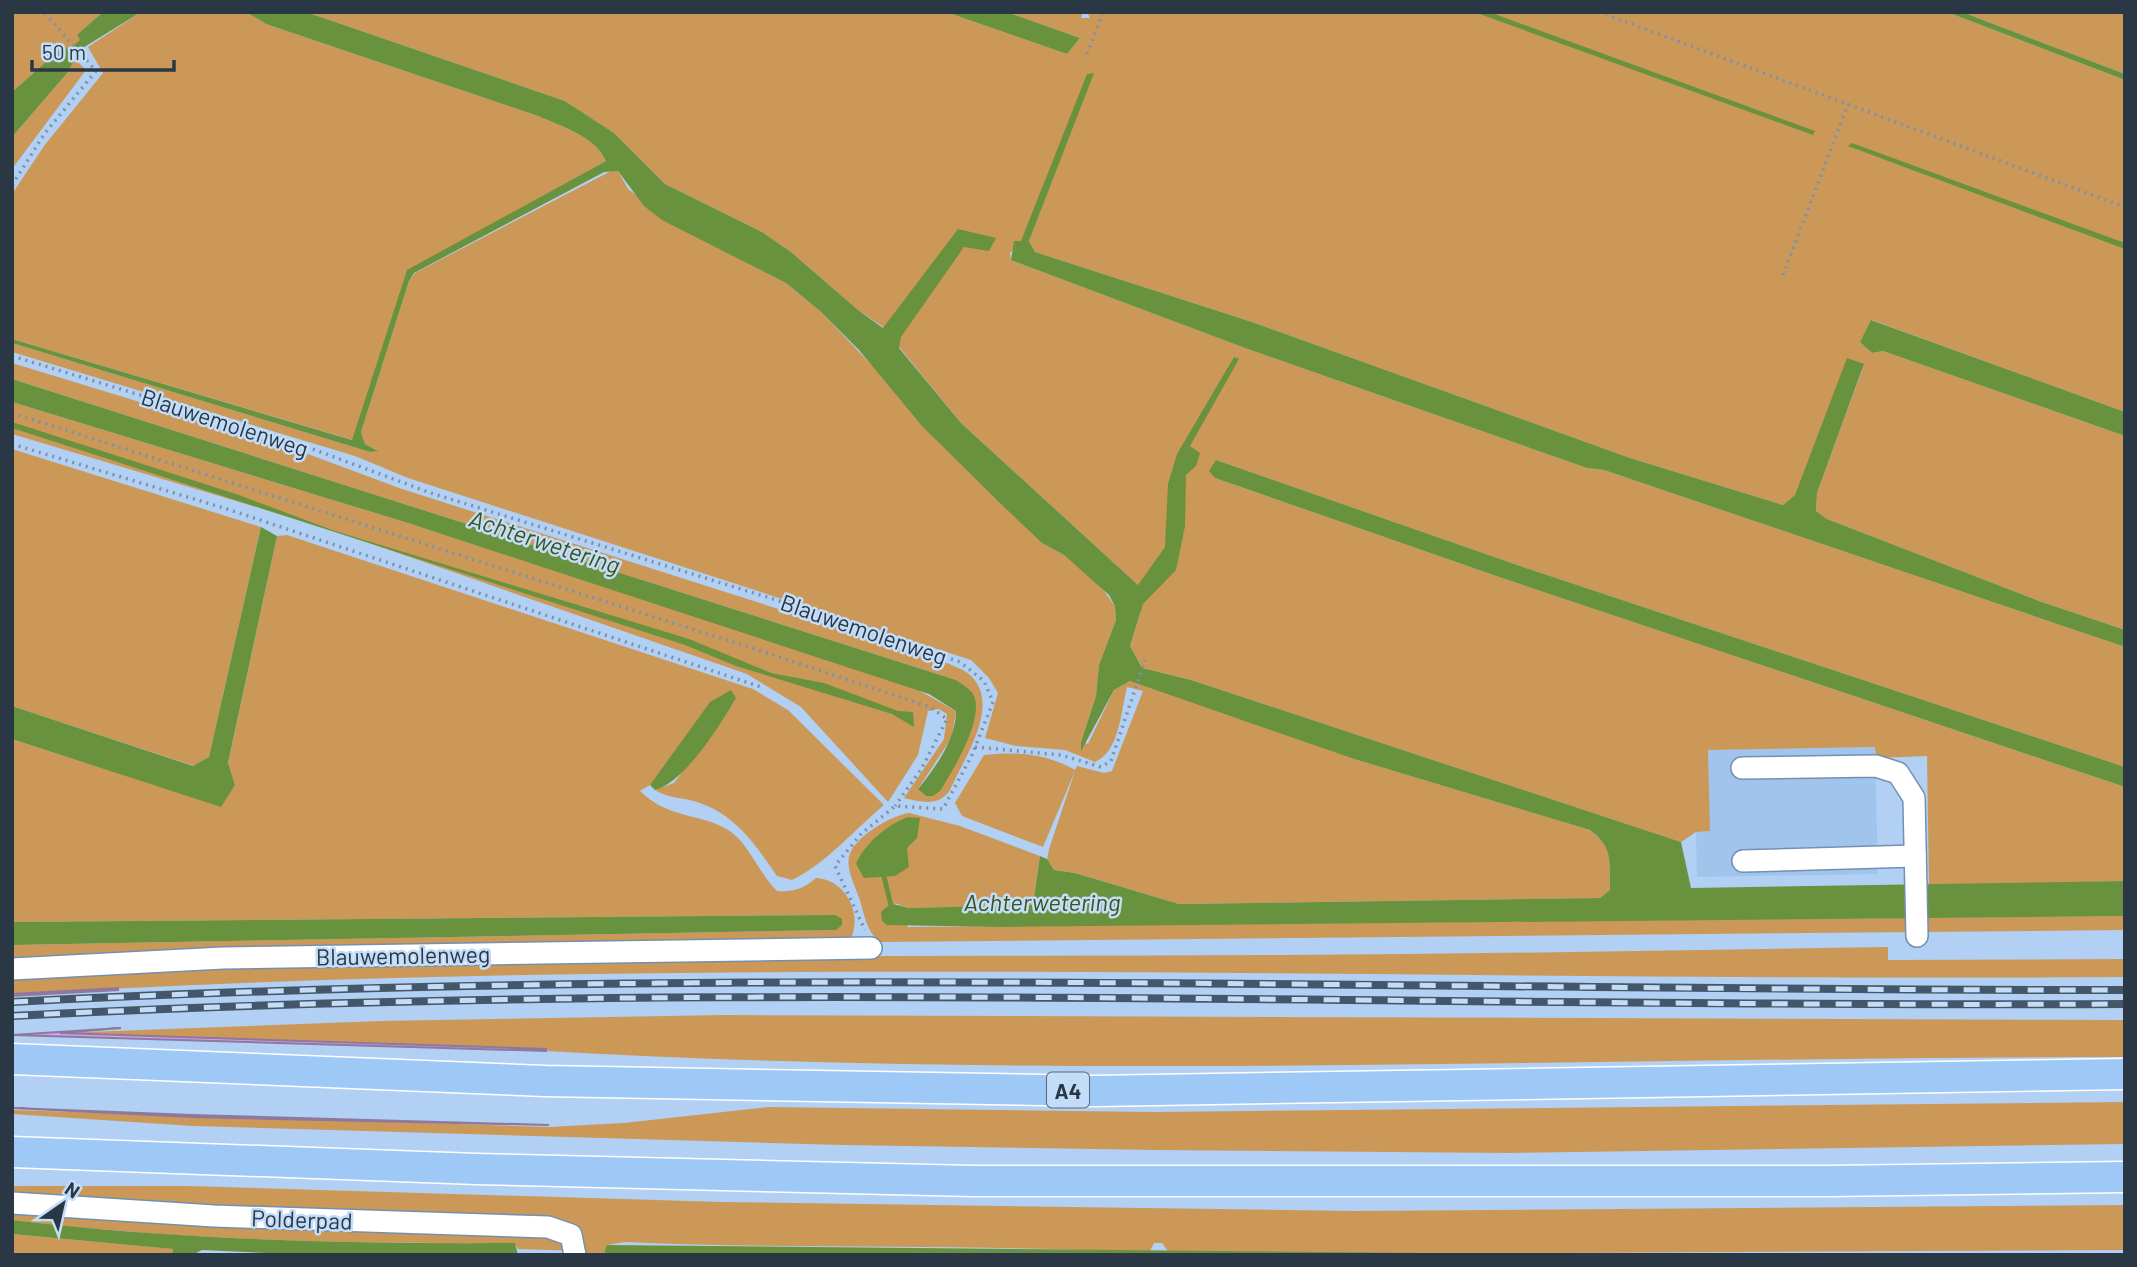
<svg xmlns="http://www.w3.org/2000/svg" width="2137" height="1267" font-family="Barlow,sans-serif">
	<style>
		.built { fill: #a1c4ed }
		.green { fill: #cc9857 }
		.water { fill: #69923e }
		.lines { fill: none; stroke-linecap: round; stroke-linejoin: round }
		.stream { stroke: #69923e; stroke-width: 5 }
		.building { fill: #d2a2f3; stroke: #8e789d; stroke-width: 2 }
		.minor-casing { stroke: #7390b1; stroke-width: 24 }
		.highway-casing { stroke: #fff; stroke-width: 33 }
		.path { stroke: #7a92ac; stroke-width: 3.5; stroke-dasharray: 2 5; stroke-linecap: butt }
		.minor { stroke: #fff; stroke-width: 21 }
		.highway { stroke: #9ec9f7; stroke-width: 30 }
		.rail-casing { stroke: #455668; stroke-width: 8 }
		.rail { stroke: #c3ddf9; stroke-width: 5; stroke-dasharray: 16; stroke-linecap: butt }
		.labels { text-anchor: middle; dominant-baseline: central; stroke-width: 5; stroke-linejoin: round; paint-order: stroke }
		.shield { fill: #c3ddf9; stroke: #58697b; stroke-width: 2 }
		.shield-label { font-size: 21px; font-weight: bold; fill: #2a3745 }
		.street-label { font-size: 23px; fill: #2a3745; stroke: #c3ddf9 }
		.water-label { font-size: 24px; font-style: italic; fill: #385419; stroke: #c3ddf9 }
	</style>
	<rect width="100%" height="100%" fill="#b1d0f3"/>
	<polygon class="built" points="1875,747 1878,874 1697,877 1696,832 1709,831 1708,750"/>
	<g class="green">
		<polygon points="12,12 103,12 78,35 81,40 67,50 64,46 12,92"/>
		<path d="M141 12H246L266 24 538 116C561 126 596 137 606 161L407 271 353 440 12 339V194L44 146 103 73 88 47Z"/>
		<polygon points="306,12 946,12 1067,54 1080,38 1007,12 1083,12 1081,18 1090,18 1087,12 1947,12 2125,80 2125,412 1872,320 1860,342 1872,353 1883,351 2125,436 2125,630 2039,601 1827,519 1816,511 1817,493 1864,365 1795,495 1783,505 1630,458 1252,322 1035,252 1029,241 1093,73 1021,242 1010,253 1011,260 1245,348 1587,468 1604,470 2125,647 2125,767 1526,568 1216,460 1215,478 1502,578 2125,787 2125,881 1929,886 1927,756 1876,758 1875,747 1708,750 1710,831 1696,832 1681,842 1191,680 1142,668 1130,646 1140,614 1138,585 961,423 882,326 858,310 791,252 762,232 665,184 614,133 565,101"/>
		<polygon points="1962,12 2125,12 2125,74"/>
		<polygon points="75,59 86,70 12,169 12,137 68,72"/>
		<path d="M613 170 618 171 628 189 691 234 786 283 820 311 1042 543 1064 555 1099 584 1115 606 1116 620 1099 665 1096 696 1081 742 1088 744 1114 690 1130 681 1146 684 1354 759 1590 830C1614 848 1609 862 1610 890L1600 898 1179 904 1075 873 1054 870 1047 859 1049 849 1075 771 1043 847 962 816 955 803 984 755C1015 751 1048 754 1075 770L1077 766 1104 773 1112 771 1143 691 1127 687C1121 710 1120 751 1095 762L1065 750 1016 746 985 738 998 693 989 678 971 660 408 478 355 456 12 352V343L370 452 377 450 365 444 361 432 409 281 415 273Z"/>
		<path d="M12 363 297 450 402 489 939 660C948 664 961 668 969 674 1003 703 964 758 950 790 938 807 923 802 904 798L944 739 947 714 939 709 928 711 918 755 888 802 801 707 747 674 323 527 12 434V402L408 523 911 686 956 711 952 737 918 789 941 790 971 730 956 680 12 379Z"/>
		<polygon points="12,449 261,527 209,757 194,766 12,706"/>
		<path d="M287 535 753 689 788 710 884 805C854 830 828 862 792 880L777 876C756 845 735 814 697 802 682 797 670 799 655 790L674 783 736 698 650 785 640 791C672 823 711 811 738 838 753 854 761 875 777 891 794 892 803 889 816 878 844 879 863 912 851 938L12 961V945L835 930V915L12 922V739L221 806 235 785 228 764 277 536Z"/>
		<path d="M909 813 960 826 1040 856 1033 905 908 908 895 903 908 927 2125 916V930L881 942C868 934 865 918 861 904 857 889 846 872 849 857 852 838 892 815 909 813Z"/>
		<path d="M1888 947V960L2125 959V977C1421 982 716 953 12 994V976C436 953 861 957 1285 955 1486 954 1687 950 1888 947Z"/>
		<path d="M724 1015 2125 1020V1057C1598 1057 1072 1081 546 1051V1049L60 1033 381 1021Z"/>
		<polygon points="2125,1102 2125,1144 1510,1153 1156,1150 843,1145 193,1126 12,1114 12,1110 549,1127 624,1123 768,1107 1153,1112"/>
		<path d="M12 1186H187L722 1202 1354 1211 2125 1205V1250L1171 1255 1162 1243H1154L1149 1253C975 1243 800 1250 625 1242L607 1245 604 1252 607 1255H582L581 1251 518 1249 515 1244 510 1243C344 1244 177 1240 12 1220Z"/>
		<polygon points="12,1234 174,1249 172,1255 12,1255"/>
	</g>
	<g class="water">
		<polygon points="103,12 141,12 73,54 75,59 68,72 12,137 12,92 64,46 68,50 80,40 77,35"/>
		<path d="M246 12H306L565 101 614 133 665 184 762 232 791 252 858 310 883 328 958 229 996 238 989 251 964 247 901 337 899 348 961 423 1138 585 1165 547 1168 484 1177 454 1234 357 1239 359 1190 446 1200 453 1196 466 1186 475 1185 526 1176 570 1143 604 1130 646 1142 668 1191 680 1681 842 1691 888 2125 881V916L1001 927 887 925 882 921 881 912C890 902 896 904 908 908L1033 905 1040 856 1047 859 1054 870 1075 873 1179 904 1600 898 1610 890C1609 862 1614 848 1590 830L1354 759 1130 681 1114 690 1081 751V742L1096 696 1099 665 1116 620 1115 606 1109 595 1064 555 1042 543 1002 505 922 426 859 350 820 311 786 283 662 220 644 206 618 171 604 172 414 273 409 281 361 432 365 444 378 451 370 452 12 343V339L352 440 407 270 606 161C596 137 561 126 538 116L266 24Z"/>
		<polygon points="946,12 1007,12 1080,38 1067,54"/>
		<polygon points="1474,12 1489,12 1815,131 1813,135"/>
		<polygon points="1947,12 1962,12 2125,74 2125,80"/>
		<polygon points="1094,73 1029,241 1035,252 1252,322 1630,458 1783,505 1795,495 1847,358 1864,364 1817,493 1816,511 1827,519 2039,601 2125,630 2125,647 1604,470 1587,468 1245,348 1011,260 1014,241 1021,241 1087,74"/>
		<polygon points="1852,143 2125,243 2125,249 1848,146"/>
		<polygon points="1871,320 2125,412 2125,436 1883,351 1872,353 1860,342"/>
		<path d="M12 379 956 680C961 684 969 688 973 694 986 717 953 769 941 790L933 796H926L918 789C936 767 956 739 956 711L929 694 408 523 12 402Z"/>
		<polygon points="12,422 239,495 335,531 689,639 771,673 824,683 898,711 913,712 914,727 892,714 736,666 685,645 12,428"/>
		<polygon points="1216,460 1526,568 2125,767 2125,787 1502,578 1215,478 1209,471"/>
		<polygon points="261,527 277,536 228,763 235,785 221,807 12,739 12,706 193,766 209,757"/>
		<path d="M731 690 736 698C720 725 685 782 655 790L650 785 710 702Z"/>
		<path d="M908 817 920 818 917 838 907 848 909 867 895 876 864 878 856 864C864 844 888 824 908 817Z"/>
		<polygon points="835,915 842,919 842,925 836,930 12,945 12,922"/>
		<path d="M12 1220C179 1240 348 1244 515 1243L518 1255H309L202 1250 192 1255H172L173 1249 12 1234Z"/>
		<polygon points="607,1245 1422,1253 2125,1255 609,1255 604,1252"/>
	</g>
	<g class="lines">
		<polyline class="stream" points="883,872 892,910"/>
	</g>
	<g class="building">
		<polygon points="118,988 118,990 12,996 12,994"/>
		<polygon points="121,1028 60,1033 546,1049 546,1051 12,1035"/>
		<polygon points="12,1108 192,1115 549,1125 192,1117"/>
	</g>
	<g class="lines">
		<g class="minor-casing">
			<g id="minor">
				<polyline points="1742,768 1876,766 1898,773 1914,798 1917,936"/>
				<polyline points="1743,861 1915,856"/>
				<polyline points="12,969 223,958 871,948"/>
				<polyline points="12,1203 214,1216 548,1227 571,1235 575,1255"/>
			</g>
		</g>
		<g class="highway-casing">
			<g id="highway">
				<polyline points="12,1059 545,1081 1095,1091 2125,1074"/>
				<polyline points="12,1152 477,1169 973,1181 1829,1181 2125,1177"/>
			</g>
		</g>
		<g class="path">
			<polyline points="1599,12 2125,207"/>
			<polyline points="1087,54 1103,12"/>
			<polyline points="12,185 45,133 96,71 44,12"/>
			<polyline points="1783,275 1848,104"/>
			<polyline points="12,356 291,441 431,493 828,616 960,662 984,681 993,702 972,755 943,809 895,806 860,835 835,866 865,930"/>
			<polyline points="12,413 752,648 930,707 947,719 922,768 895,806"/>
			<polyline points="12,444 227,509 761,687"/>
			<polyline points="975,747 1061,755 1101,767 1111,761 1145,660"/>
		</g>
		<use href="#minor" class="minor"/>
		<use href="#highway" class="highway"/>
		<g class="rail-casing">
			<g id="rail">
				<path d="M12 1002C716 965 1421 991 2125 990"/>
				<path d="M12 1016C716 979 1421 1008 2125 1004"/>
			</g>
		</g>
		<use href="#rail" class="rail"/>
	</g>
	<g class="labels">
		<rect class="shield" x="1047" y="1072.5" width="42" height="35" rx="5"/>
		<g class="shield-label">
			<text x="1068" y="1090">A4</text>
		</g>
		<g class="street-label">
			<text transform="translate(225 422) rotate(18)">Blauwemolenweg</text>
			<text transform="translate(864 629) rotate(19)">Blauwemolenweg</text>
			<text transform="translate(403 955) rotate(-1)">Blauwemolenweg</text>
			<text transform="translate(302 1219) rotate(2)">Polderpad</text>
		</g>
		<g class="water-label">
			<text transform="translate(545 541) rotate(18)">Achterwetering</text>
			<text x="1042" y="901">Achterwetering</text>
		</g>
	</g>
	<rect width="2137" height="1267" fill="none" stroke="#2a3745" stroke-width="28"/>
	<g transform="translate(63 1204) rotate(34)" stroke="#c3ddf9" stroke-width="5" paint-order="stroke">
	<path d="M0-5L12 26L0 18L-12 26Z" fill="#2a3745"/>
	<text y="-10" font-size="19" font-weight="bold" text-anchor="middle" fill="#2a3745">N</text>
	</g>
	<path d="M32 60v10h142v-10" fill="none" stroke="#2a3745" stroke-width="3.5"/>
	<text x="42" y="60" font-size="21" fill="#2a3745" stroke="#c3ddf9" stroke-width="5" paint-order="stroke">50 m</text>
</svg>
